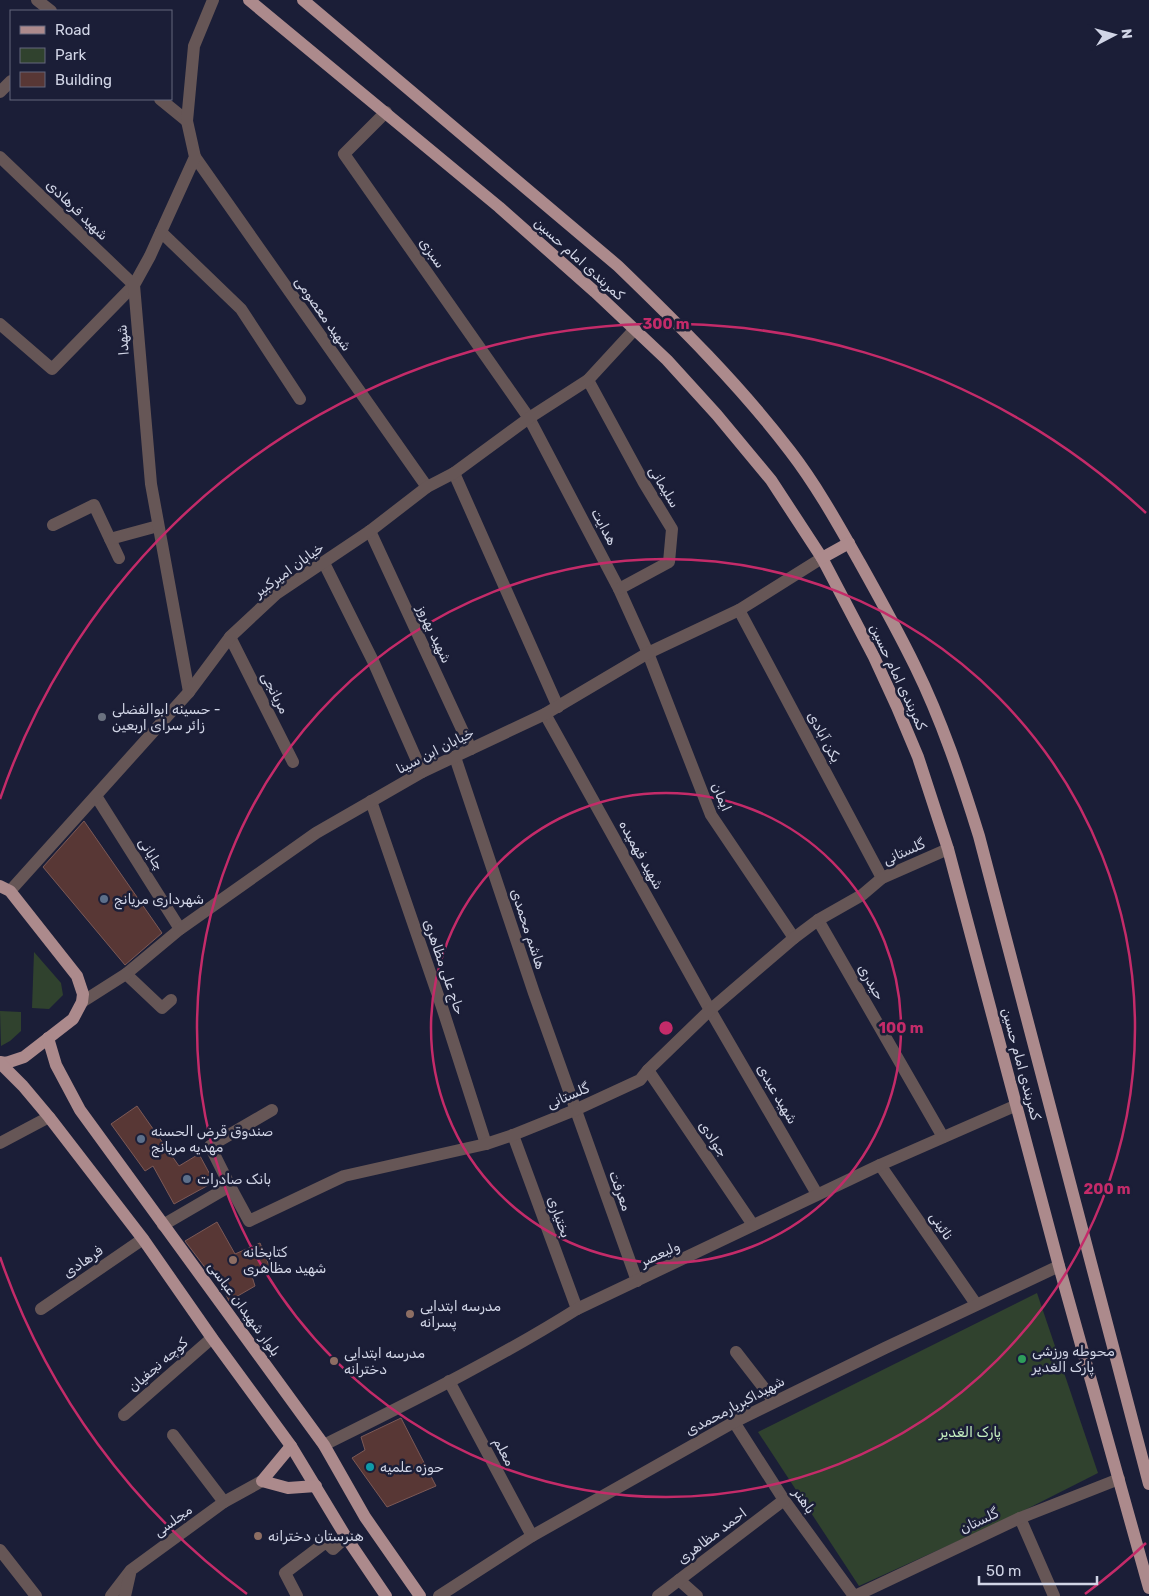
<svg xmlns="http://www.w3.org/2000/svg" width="1149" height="1596" font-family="Rubik,Vazirmatn,sans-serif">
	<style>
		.green { fill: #30422e }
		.building { fill: #583735; stroke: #7c5956 }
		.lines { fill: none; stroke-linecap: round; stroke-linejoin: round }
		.minor { stroke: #665656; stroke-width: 12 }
		.major { stroke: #ac8a8c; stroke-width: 12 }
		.ring { fill: none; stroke: #c42b69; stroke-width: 2.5 }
		.worship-dot { fill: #6b7280; stroke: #1b1e37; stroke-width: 2 }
		.service-dot { fill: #5c6f8a; stroke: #1b1e37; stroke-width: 2 }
		.education-dot { fill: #8d6e63; stroke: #1b1e37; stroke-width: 2 }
		.leisure-dot { fill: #2e9e5b; stroke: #1b1e37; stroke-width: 2 }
		.culture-dot { fill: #0f9aa8; stroke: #1b1e37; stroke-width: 2 }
		.labels { text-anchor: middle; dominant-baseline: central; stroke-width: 5; stroke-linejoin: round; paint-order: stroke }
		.street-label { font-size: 14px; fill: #d1d5e6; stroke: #1b1e37 }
		.poi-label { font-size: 14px; fill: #d1d5e6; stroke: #1b1e37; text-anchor: start }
		.park-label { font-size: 14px; fill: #c6f1c2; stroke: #1b1e37 }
		.centre { fill: #c42b69; stroke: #1b1e37; stroke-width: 2.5 }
		.ring-label { font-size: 15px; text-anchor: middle; font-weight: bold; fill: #c42b69; stroke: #1b1e37; stroke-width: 5; stroke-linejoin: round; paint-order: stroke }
	</style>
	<rect width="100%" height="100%" fill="#1b1e37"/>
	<g class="green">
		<polygon points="34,952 61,983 63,995 49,1009 32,1008"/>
		<polygon points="0,1011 21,1012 21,1031 10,1041 1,1046"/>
		<polygon points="1037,1293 1098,1473 1011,1517 859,1586 758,1432"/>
	</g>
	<g class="building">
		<polygon points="84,821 162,933 125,965 43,867"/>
		<polygon points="137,1106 179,1166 199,1154 214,1182 174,1204 153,1166 145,1171 111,1124"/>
		<polygon points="217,1222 235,1254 260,1243 270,1268 251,1273 255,1286 229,1301 213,1267 207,1270 185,1241"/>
		<polygon points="401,1418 436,1486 387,1507 352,1458 365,1450 361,1437"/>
	</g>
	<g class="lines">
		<g class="minor">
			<polyline points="37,0 51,11"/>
			<polyline points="0,92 11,81"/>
			<polyline points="160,99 187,121"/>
			<polyline points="386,112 344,154 529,418 619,589 648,653 711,815 794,938"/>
			<polyline points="0,157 134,285 52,369 0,324"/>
			<polyline points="195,157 427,487"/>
			<polyline points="161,232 241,309 300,399"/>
			<polyline points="588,380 644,483 672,529 669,562 619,589"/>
			<polyline points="454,473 558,707"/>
			<polyline points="53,525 94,505 119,558"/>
			<polyline points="370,531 471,749"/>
			<polyline points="110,539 158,526"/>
			<polyline points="324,563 373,661 422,772"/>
			<polyline points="739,610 882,878"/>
			<polyline points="230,637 293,762"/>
			<polyline points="189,692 151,484 134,285 150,256 195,157 187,121 194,46 213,0"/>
			<polyline points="545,714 710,1010 817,1194"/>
			<polyline points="455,757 534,993 637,1281"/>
			<polyline points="96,796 180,929"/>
			<polyline points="371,801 442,1007 486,1144"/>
			<polyline points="10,891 189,692 230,637 276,594 370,531 427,487 454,473 529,418 588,380 635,329"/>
			<polyline points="818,920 943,1137"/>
			<polyline points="126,974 162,1008 171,1000"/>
			<polyline points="82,1002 126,974 180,929 316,833 422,772 545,714 648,653 739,610 822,558"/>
			<polyline points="648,1070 753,1225"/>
			<polyline points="513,1135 577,1309"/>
			<polyline points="0,1143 49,1117"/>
			<polyline points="880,1165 976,1304"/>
			<polyline points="230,1186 210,1146 272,1110"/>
			<polyline points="163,1225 230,1186 249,1221 344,1176 486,1144 513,1135 575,1110 640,1080 648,1070 710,1010 794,938 818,920 862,895 882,878 948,849"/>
			<polyline points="41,1309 143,1239"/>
			<polyline points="736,1352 774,1401"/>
			<polyline points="449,1381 532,1536"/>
			<polyline points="124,1415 212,1338"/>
			<polyline points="734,1422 784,1500 854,1596"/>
			<polyline points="173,1435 224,1502"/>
			<path d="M324 1445C410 1402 496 1360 577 1309L880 1165 1017 1105"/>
			<polyline points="1020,1518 1054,1596"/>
			<polyline points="0,1550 36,1596"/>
			<polyline points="679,1580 697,1596"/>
			<polyline points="111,1596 131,1570 224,1502 262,1481"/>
			<polyline points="125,1596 130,1574"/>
			<polyline points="297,1596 285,1573 326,1542 333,1549 346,1537"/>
			<polyline points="439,1596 532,1536 734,1422 885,1348 1059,1266"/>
			<polyline points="658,1596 784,1500"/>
			<polyline points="855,1596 1020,1518 1119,1479"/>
		</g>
		<g class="major">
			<polyline points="249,0 499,207 595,292 667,360 717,415 771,480 822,558 874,657 897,707 918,757 948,849 1059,1266 1149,1588"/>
			<path d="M303 0 618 266C679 325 739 384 790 451 817 486 839 526 860 563 879 597 898 631 915 666 942 721 961 778 979 836L1149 1484"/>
			<polyline points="822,558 849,543"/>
			<polyline points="0,886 10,891 77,976 83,994 82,1002 73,1019 24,1057 6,1063 0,1062"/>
			<polyline points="48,1038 56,1065 80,1110 324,1445 365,1517 420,1596"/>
			<polyline points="0,1063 23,1086 49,1117 143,1239 212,1338 291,1446 346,1537 386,1596"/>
			<polyline points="291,1446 262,1481 288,1488 316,1486"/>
		</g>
	</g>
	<g class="ring">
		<circle cx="666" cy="1028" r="235"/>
		<circle cx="666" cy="1028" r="469"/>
		<path d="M1146 1543A704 704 0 0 1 1085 1594M247 1594A704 704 0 0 1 0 1257M0 799A704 704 0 0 1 1146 513"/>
	</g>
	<circle class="worship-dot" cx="102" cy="717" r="5"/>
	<g class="service-dot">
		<circle cx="104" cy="899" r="5"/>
		<circle cx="141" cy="1139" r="5"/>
		<circle cx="187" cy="1179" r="5"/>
	</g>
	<g class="education-dot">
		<circle cx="233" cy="1260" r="5"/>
		<circle cx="410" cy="1314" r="5"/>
		<circle cx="334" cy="1361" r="5"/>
		<circle cx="258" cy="1536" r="5"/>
	</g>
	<circle class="leisure-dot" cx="1022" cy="1359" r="5"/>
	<circle class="culture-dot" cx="370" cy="1467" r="5"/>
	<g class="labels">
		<g class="street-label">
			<text transform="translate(77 210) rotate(44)">شهید فرهادی</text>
			<text transform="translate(432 253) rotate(55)">سبزی</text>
			<text transform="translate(579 259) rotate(42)">کمربندی امام حسین</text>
			<text transform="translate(323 314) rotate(55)">شهید معصومی</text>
			<text transform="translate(123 340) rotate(-95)">شهدا</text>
			<text transform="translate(664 487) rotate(59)">سلیمانی</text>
			<text transform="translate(604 527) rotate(62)">هدایت</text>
			<text transform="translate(289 570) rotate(-36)">خیابان امیرکبیر</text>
			<text transform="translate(434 634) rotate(65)">شهید بهروز</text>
			<text transform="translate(898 677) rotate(65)">کمربندی امام حسین</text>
			<text transform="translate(275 693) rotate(63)">مریانجی</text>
			<text transform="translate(824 737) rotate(62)">یکن آبادی</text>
			<text transform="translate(435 751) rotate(-27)">خیابان ابن سینا</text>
			<text transform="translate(721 797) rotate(66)">ایمان</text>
			<text transform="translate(904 852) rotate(-24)">گلستانی</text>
			<text transform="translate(151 854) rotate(58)">چایانی</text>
			<text transform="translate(641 855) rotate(61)">شهید فهمیده</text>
			<text transform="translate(528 929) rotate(72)">هاشم محمدی</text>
			<text transform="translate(444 967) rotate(71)">حاج علی مظاهری</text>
			<text transform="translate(871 982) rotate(60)">حیدری</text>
			<text transform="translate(1021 1064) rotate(75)">کمربندی امام حسین</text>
			<text transform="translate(777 1094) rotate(60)">شهید عبدی</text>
			<text transform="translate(568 1096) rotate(-23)">گلستانی</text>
			<text transform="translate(713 1139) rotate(56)">جوادی</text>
			<text transform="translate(620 1191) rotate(70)">معرفت</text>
			<text transform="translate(559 1217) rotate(70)">بختیاری</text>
			<text transform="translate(941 1226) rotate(56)">نائینی</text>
			<text transform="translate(660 1254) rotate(-25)">ولیعصر</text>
			<text transform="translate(83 1262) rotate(-35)">فرهادی</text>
			<text transform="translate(244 1309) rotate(54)">بلوار شهیدان عباسی</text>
			<text transform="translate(158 1365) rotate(-41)">کوچه نجفیان</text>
			<text transform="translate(735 1406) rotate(-28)">شهیداکبریارمحمدی</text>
			<text transform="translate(504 1452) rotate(62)">معلم</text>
			<text transform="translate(804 1501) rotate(55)">باهنر</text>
			<text transform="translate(173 1521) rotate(-36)">مجلسی</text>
			<text transform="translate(979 1521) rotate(-25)">گلستان</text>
			<text transform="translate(712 1536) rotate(-37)">احمد مظاهری</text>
		</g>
		<g class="poi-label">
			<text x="112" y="709">حسینه ابوالفضلی -<tspan x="112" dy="16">زائر سرای اربعین</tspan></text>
			<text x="114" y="899">شهرداری مریانج</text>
			<text x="151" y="1131">صندوق قرض الحسنه<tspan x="151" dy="16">مهدیه مریانج</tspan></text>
			<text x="197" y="1179">بانک صادرات</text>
			<text x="243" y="1252">کتابخانه<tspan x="243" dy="16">شهید مظاهری</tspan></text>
			<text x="420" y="1306">مدرسه ابتدایی<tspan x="420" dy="16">پسرانه</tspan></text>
			<text x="1032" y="1351">محوطه ورزشی<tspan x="1032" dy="16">پارک الغدیر</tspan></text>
			<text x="344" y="1353">مدرسه ابتدایی<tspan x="344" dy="16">دخترانه</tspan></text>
			<text x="380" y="1467">حوزه علمیه</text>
			<text x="268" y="1536">هنرستان دخترانه</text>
		</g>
		<g class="park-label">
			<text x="970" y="1432">پارک الغدیر</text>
		</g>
	</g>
	<circle cx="666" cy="1028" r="8" class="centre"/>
	<g class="ring-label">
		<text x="666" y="329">300 m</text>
		<text x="901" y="1033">100 m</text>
		<text x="1107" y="1194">200 m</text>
	</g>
	<rect x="10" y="10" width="162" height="90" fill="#1b1e37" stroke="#64677d"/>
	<rect x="20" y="26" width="25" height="8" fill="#ac8a8c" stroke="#64677d"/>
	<text x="55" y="35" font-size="15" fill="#d1d5e6">Road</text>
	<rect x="20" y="48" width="25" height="15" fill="#30422e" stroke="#64677d"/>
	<text x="55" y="60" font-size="15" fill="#d1d5e6">Park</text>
	<rect x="20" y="72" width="25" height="15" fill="#583735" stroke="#64677d"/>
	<text x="55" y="85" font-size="15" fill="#d1d5e6">Building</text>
	<g transform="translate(1114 35) rotate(84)" stroke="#1b1e37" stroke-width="4" paint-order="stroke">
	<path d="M0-4L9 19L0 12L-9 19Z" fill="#d1d5e6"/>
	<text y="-8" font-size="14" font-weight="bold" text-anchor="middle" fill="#d1d5e6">N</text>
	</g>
	<path d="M979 1576v8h118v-8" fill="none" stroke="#d1d5e6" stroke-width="2.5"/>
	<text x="986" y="1576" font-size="15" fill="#d1d5e6" stroke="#1b1e37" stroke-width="4" paint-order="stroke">50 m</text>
</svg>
